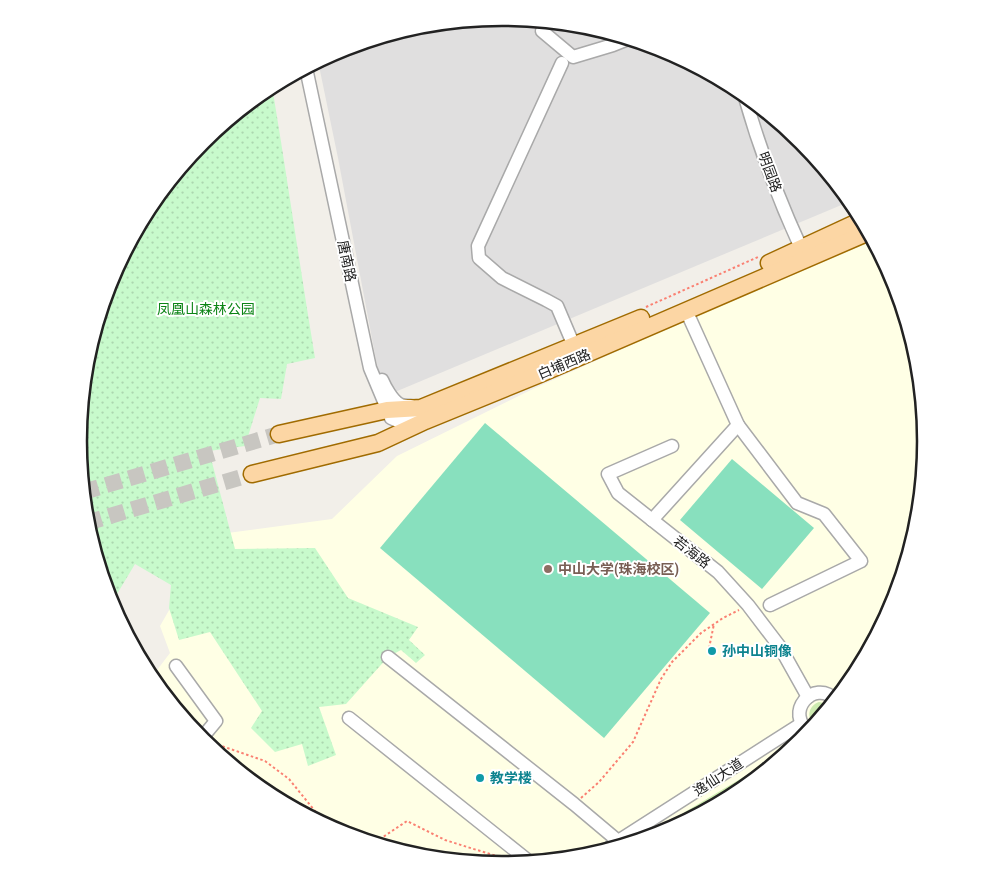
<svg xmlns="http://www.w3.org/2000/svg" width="1005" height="883" font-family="'Roboto Condensed','Noto Sans SC',sans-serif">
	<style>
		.residential { fill: #e0dfdf }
		.education { fill: #ffffe5 }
		.grass { fill: #cdebb0 }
		.park { fill: url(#park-dots) }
		.pitch { fill: #88e0be }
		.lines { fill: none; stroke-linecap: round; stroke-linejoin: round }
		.minor-tunnel { stroke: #c8c6c1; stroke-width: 12; stroke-dasharray: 12 6; stroke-linecap: butt }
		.major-tunnel { stroke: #c8c6c1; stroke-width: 16; stroke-dasharray: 16 8; stroke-linecap: butt }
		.minor-casing { stroke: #a9a9a9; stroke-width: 15 }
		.major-casing { stroke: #a06b00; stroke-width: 19 }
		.path { stroke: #fa8072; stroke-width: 2; stroke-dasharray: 2.5 2.5; stroke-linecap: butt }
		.minor { stroke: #fff; stroke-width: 12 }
		.major { stroke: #fcd6a4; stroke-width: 16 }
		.education-dot { fill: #8d6e63; stroke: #fff; stroke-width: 2 }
		.culture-dot { fill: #0f9aa8; stroke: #fff; stroke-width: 2 }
		.labels { text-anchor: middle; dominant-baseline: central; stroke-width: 4; stroke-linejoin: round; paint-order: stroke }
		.street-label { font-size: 14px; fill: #222; stroke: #fff }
		.park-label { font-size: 14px; fill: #0c8416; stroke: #fff }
		.education-label { font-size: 14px; font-weight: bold; fill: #785e54; stroke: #fff; text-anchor: start }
		.culture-label { font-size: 14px; font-weight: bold; fill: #0d838f; stroke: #fff; text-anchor: start }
		.rim { fill: none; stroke: #222; stroke-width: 2.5 }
	</style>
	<defs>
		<pattern id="park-dots" width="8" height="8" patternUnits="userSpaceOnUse" patternTransform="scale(1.25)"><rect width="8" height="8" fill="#c8facc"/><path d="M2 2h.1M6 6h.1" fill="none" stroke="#acd6af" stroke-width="1.8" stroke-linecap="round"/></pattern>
	</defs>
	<rect width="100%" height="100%" fill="#f2efe9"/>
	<polygon class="residential" points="502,18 586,26 665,50 738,89 803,142 851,201 383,397 338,158 318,61 341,50 420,26"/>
	<polygon class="education" points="872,237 894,280 918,359 926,442 918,524 894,604 855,677 802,742 738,794 664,833 585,857 502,865 420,857 340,833 267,794 202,741 151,678 170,653 160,626 212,535 332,519 397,456 535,388"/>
	<g class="grass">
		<path d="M819 702 827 704 831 707 815 725C806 718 808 706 819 702Z"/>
		<polygon points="802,742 738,794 664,833 633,843"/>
	</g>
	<path class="park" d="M272 86C287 177 300 267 315 358L287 364 281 399 260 398 245 446 209 451 235 549 315 548 348 598 418 627 409 640 425 655 416 663 401 650 388 657 346 704 319 707 336 755 308 766 302 744 275 752 251 728 262 711 210 632 179 640 169 608 171 585 135 564 114 599 145 668 111 603 87 524 79 441 87 359 111 279 150 206 203 141 267 89Z"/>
	<g class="pitch">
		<polygon points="485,423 710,613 604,738 380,548"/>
		<polygon points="732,459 814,528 762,589 680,520"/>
	</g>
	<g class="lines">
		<polyline class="minor-tunnel" points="599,853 610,846"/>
		<g class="major-tunnel">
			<polyline points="83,492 279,434"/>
			<polyline points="86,523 252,474"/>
		</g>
		<g class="minor-casing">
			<g id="minor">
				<polyline points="548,22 542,31 573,57 613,45 628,39"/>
				<polyline points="562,63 478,246 479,258 502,278 546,300 557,306 574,346"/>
				<polyline points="306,68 370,368 391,418 400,422 419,421"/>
				<path d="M744 94C759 147 778 198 801 248"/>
				<path d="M382 380C385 387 392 400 399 404 402 406 408 406 411 406"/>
				<polyline points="738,425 797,503 824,514 861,561 770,605"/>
				<polyline points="672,446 608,474 618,493 718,572 748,605 780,647 808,697"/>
				<polyline points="652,520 738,425 690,319"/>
				<polyline points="388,657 574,804 624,846"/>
				<polyline points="176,666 216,721 201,739"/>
				<polyline points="349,718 531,863"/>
				<path d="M810 732C783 714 813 677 836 700"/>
				<polyline points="612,845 801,724"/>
			</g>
		</g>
		<g class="major-casing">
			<g id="major">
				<polyline points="769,263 862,220"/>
				<polyline points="279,434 387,410 421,408 641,318"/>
				<polyline points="252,474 378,443 425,421 540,374 869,232"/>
			</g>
		</g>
		<g class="path">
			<polyline points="646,307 758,257"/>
			<polyline points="708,653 714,624"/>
			<polyline points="213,743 265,761 289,779 319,816 346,835"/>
			<polyline points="581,798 599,782 633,742 661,679 672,662 701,633 723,618 739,610"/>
			<polyline points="370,842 380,839 407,821 445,840 509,860"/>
		</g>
		<use href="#minor" class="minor"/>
		<use href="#major" class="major"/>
	</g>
	<circle class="education-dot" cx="548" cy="569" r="5"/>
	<g class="culture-dot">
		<circle cx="712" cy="651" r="5"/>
		<circle cx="480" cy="778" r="5"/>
	</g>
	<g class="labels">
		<g class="street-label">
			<text transform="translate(770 172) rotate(70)">明园路</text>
			<text transform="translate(347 261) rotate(78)">唐南路</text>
			<text transform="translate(564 364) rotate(-23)">白埔西路</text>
			<text transform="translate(692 552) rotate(38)">若海路</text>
			<text transform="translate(718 777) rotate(-33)">逸仙大道</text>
		</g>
		<g class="park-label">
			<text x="206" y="309">凤凰山森林公园</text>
		</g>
		<g class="education-label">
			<text x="558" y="569">中山大学(珠海校区)</text>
		</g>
		<g class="culture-label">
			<text x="722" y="651">孙中山铜像</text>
			<text x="490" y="778">教学楼</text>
		</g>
	</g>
	<path d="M0 0H1005V883H0ZM87 441a415 415 0 1 1 830 0a415 415 0 1 1-830 0Z" fill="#fff" fill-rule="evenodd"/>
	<path class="rim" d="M87 441a415 415 0 1 1 830 0a415 415 0 1 1-830 0Z"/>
</svg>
